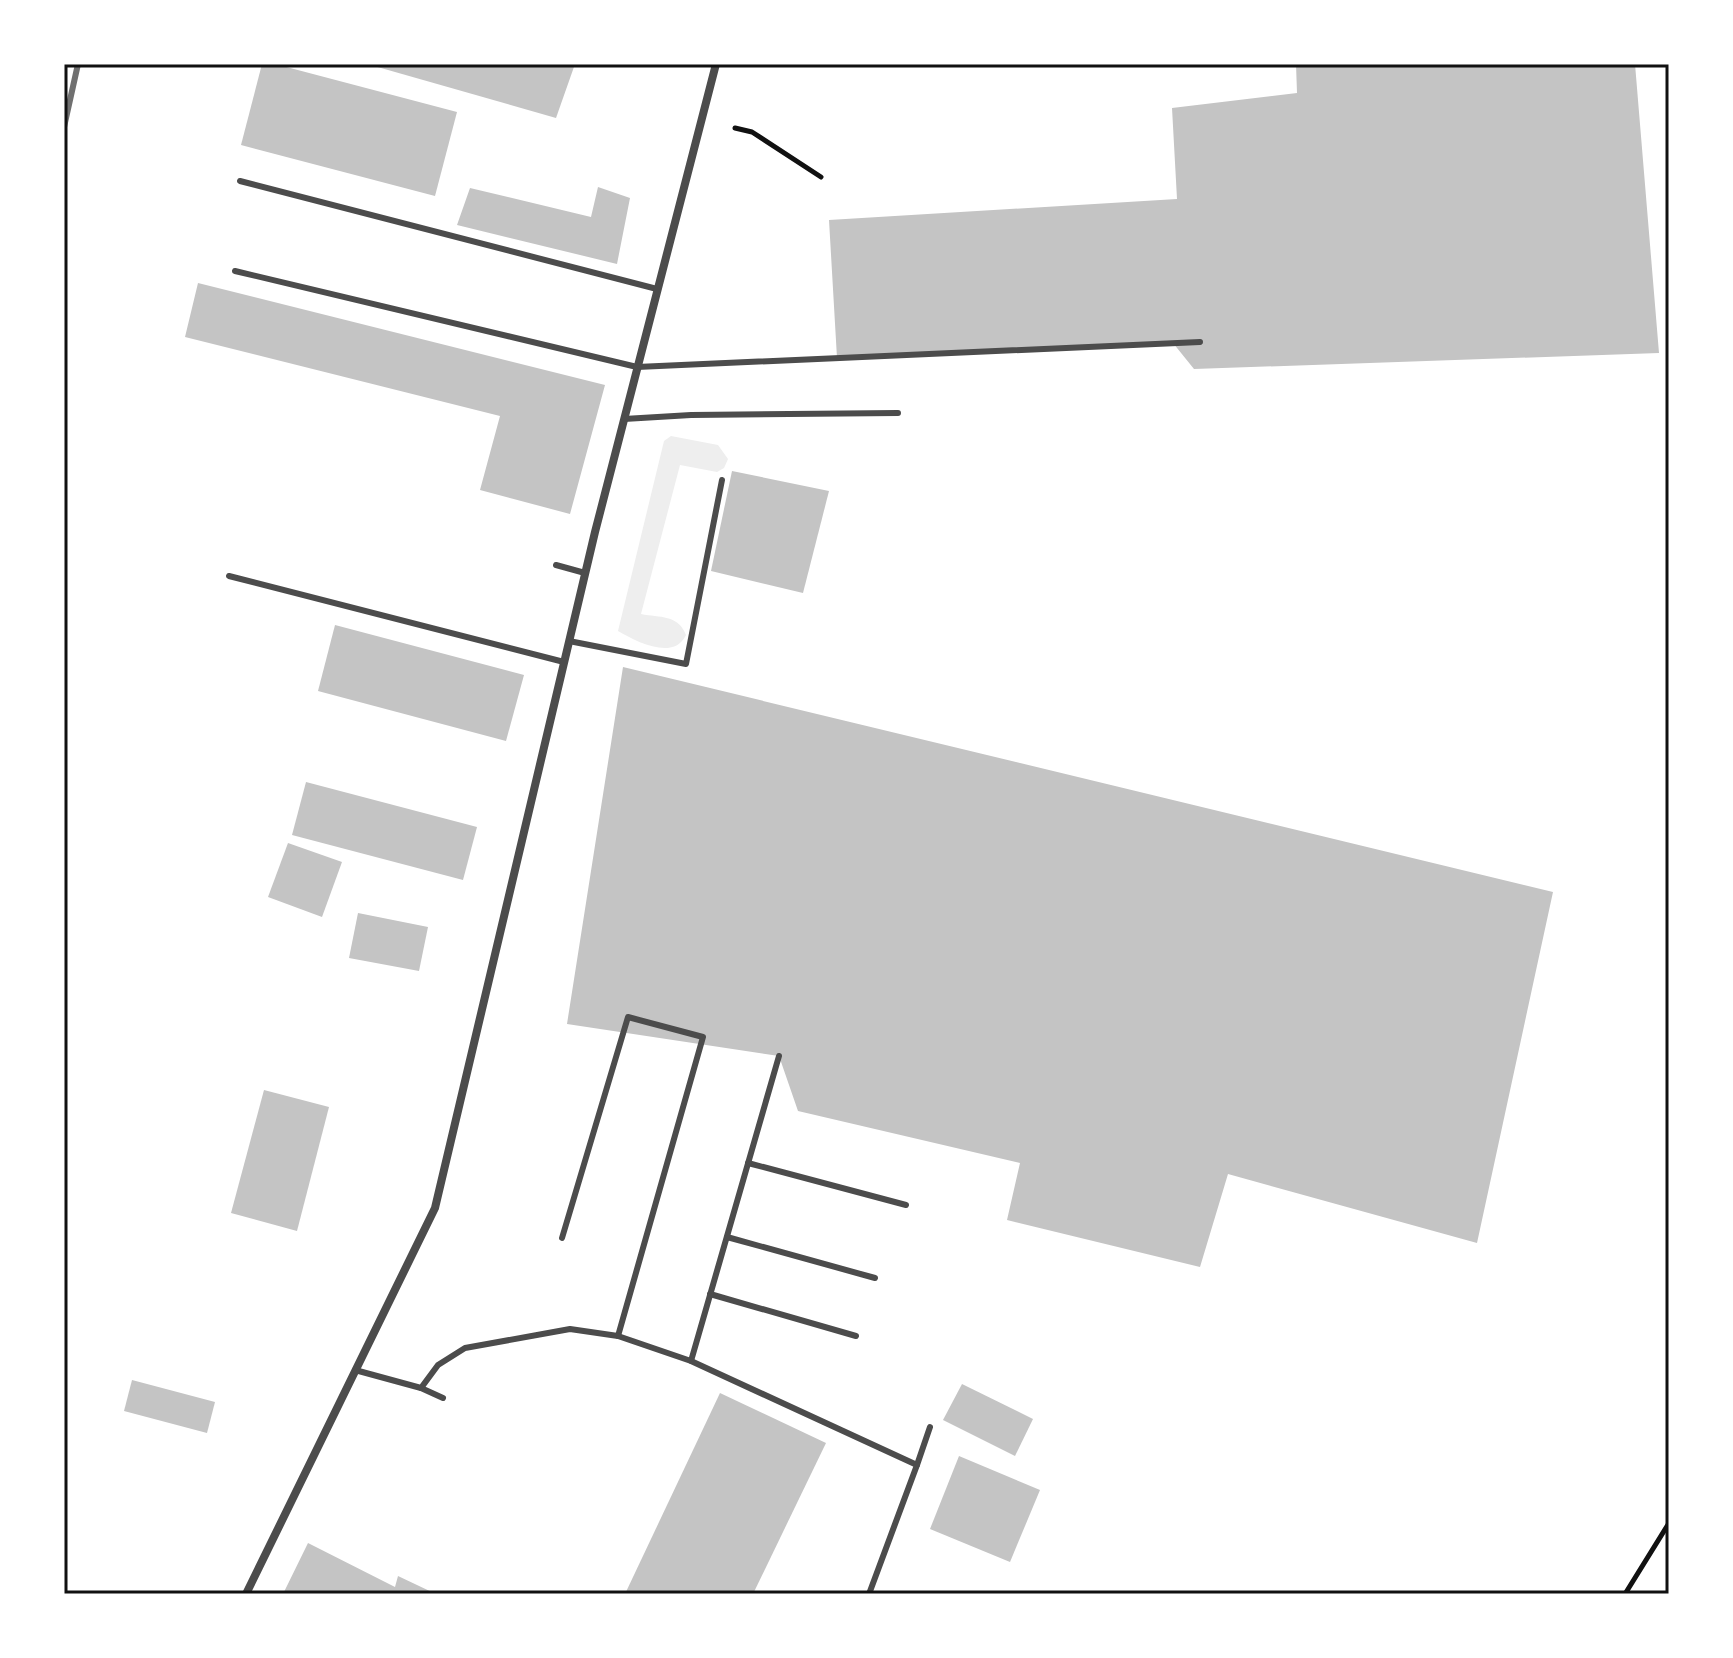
<svg xmlns="http://www.w3.org/2000/svg" width="1733" height="1658" font-family="Signika,sans-serif">
	<style>
		.green { fill: #eee }
		.building { fill: #c4c4c4 }
		.lines { fill: none; stroke-linecap: round; stroke-linejoin: round }
		.path { stroke: #111; stroke-width: 5 }
		.service { stroke: #4c4c4c; stroke-width: 6 }
		.minor { stroke: #4c4c4c; stroke-width: 8 }
		.rail { stroke: #707070; stroke-width: 6 }
		.neatline { fill: none; stroke: #111; stroke-width: 3 }
	</style>
	<rect width="100%" height="100%" fill="#fff"/>
	<path class="green" d="M671 436 718 445 728 459 724 468 717 472 680 465 641 614C660 618 678 614 686 635 674 661 637 642 618 631L664 441Z"/>
	<g class="building">
		<polygon points="262,64 275,64 457,112 435,196 241,145"/>
		<polygon points="367,64 575,64 556,118"/>
		<polygon points="1296,64 1635,64 1659,353 1194,369 1173,343 837,358 829,220 1177,199 1172,108 1297,93"/>
		<polygon points="598,187 630,198 617,264 457,225 470,188 591,217"/>
		<polygon points="198,283 605,385 570,514 480,490 500,416 185,337"/>
		<polygon points="732,471 829,491 803,593 711,571"/>
		<polygon points="335,625 524,675 506,741 318,691"/>
		<polygon points="623,667 1553,892 1477,1243 1228,1174 1200,1267 1007,1220 1020,1163 798,1111 779,1056 567,1024"/>
		<polygon points="306,782 477,827 463,880 292,835"/>
		<polygon points="288,843 342,862 322,917 268,897"/>
		<polygon points="358,913 428,927 419,971 349,958"/>
		<polygon points="264,1090 329,1107 297,1231 231,1213"/>
		<polygon points="132,1380 215,1402 207,1433 124,1411"/>
		<polygon points="962,1384 1033,1419 1015,1456 943,1420"/>
		<polygon points="720,1393 826,1443 753,1594 625,1594"/>
		<polygon points="959,1456 1040,1490 1010,1562 930,1529"/>
		<polygon points="308,1543 395,1587 398,1576 436,1594 283,1594"/>
	</g>
	<g class="lines">
		<g class="path">
			<polyline points="735,128 752,132 821,177"/>
			<polyline points="1625,1594 1669,1523"/>
		</g>
		<g class="service">
			<polyline points="909,64 911,64"/>
			<polyline points="240,181 657,289"/>
			<polyline points="235,271 637,367 1200,342"/>
			<polyline points="624,419 691,415 898,413"/>
			<polyline points="556,565 585,573"/>
			<polyline points="229,576 564,662"/>
			<polyline points="569,641 686,664 722,480"/>
			<polyline points="748,1163 906,1205"/>
			<polyline points="727,1237 875,1278"/>
			<polyline points="562,1238 628,1017 703,1037 618,1336"/>
			<polyline points="710,1294 856,1336"/>
			<polyline points="691,1361 779,1056"/>
			<polyline points="355,1370 421,1388 438,1365 465,1348 570,1329 618,1336 691,1361 917,1465 930,1427"/>
			<polyline points="421,1388 443,1398"/>
			<polyline points="869,1594 917,1465"/>
		</g>
		<polyline class="minor" points="246,1594 435,1208 595,532 716,64"/>
		<polyline class="rail" points="64,127 78,64"/>
	</g>
	<rect width="1733" height="1658" fill="none" stroke="#ffffff" stroke-width="132"/>
	<rect x="66" y="66" width="1601" height="1526" class="neatline"/>
</svg>
